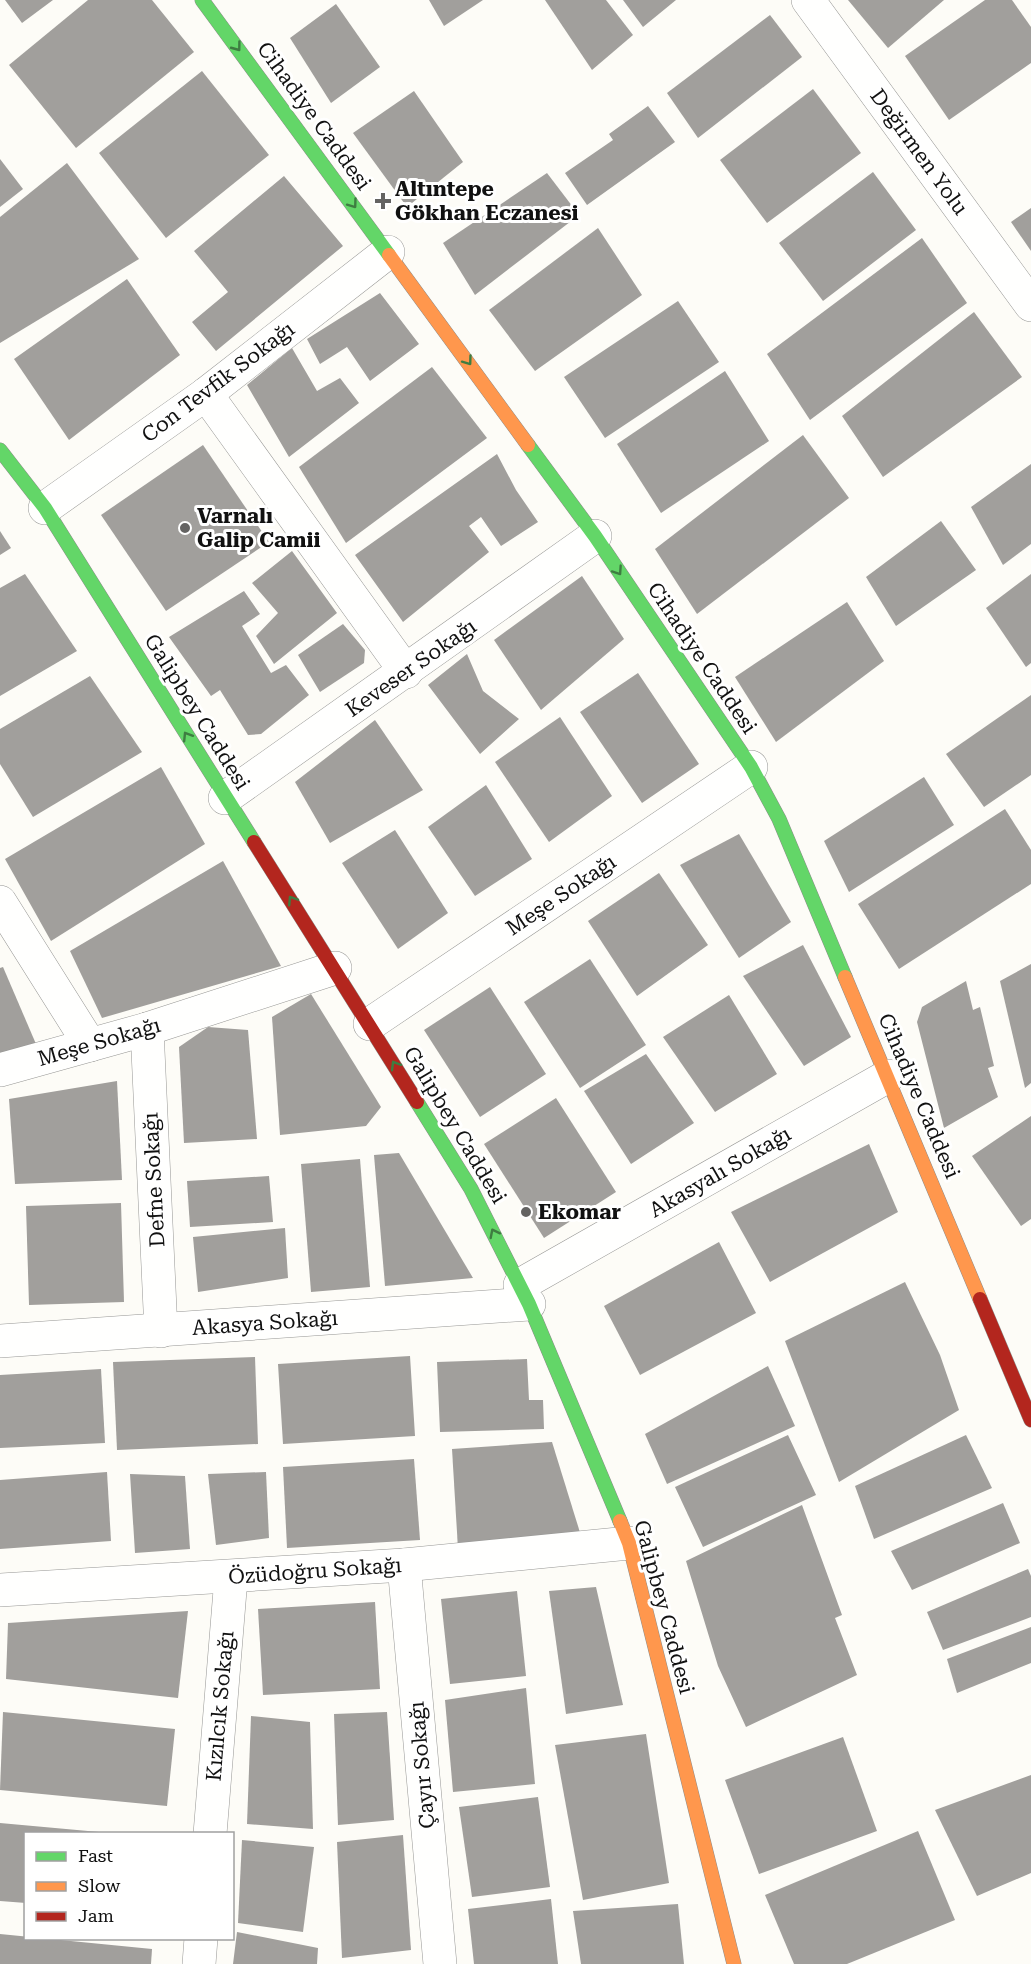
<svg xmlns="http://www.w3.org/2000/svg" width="1031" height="1964" font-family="'Roboto Serif',serif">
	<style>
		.building { fill: #a19f9c }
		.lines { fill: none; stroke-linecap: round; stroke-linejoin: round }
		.street-casing { stroke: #979795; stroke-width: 34 }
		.fast-casing { stroke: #8e8d8b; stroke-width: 15 }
		.slow-casing { stroke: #8e8d8b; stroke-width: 15 }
		.jam-casing { stroke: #8e8d8b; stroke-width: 15 }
		.street { stroke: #fffffe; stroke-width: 33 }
		.fast { stroke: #63d668; stroke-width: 14 }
		.slow { stroke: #ff974d; stroke-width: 14 }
		.jam { stroke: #b3261e; stroke-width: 14 }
		.oneway { stroke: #3e7d41 }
		.poi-dot { fill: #646362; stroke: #fff; stroke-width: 2 }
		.labels { text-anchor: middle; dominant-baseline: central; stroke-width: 6; stroke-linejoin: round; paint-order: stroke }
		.street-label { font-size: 21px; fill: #111; stroke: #fff }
		.poi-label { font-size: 21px; font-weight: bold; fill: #111; stroke: #fff; text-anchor: start }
	</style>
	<rect width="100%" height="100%" fill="#fdfcf7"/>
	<g class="building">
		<polygon points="5,0 53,0 22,23"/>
		<polygon points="88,0 152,0 194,52 76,148 9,65"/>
		<polygon points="429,0 483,0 444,26"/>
		<polygon points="545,0 606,0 633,35 592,70"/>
		<polygon points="623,0 676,0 643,27"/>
		<polygon points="848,0 944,0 888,48"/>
		<polygon points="985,0 1012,0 1031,27 1031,63 949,120 905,56"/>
		<polygon points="336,4 380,67 331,103 290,38"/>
		<polygon points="770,15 802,57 698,138 667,93"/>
		<polygon points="202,71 269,155 166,238 99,153"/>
		<polygon points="813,89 861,153 767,223 720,160"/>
		<polygon points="414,91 463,162 407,207 353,133"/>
		<polygon points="648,106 675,142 587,205 565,173 613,140 609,134"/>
		<polygon points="0,159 23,189 0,207"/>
		<polygon points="67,163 139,259 0,343 0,217"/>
		<polygon points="873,172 916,230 823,301 779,243"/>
		<polygon points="547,173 579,215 475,295 443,243"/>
		<polygon points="284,176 343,246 216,351 192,322 228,292 194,251"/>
		<polygon points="1031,208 1031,251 1011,222"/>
		<polygon points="598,228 642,295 535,371 489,310"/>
		<polygon points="922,238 967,303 810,420 767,354"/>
		<polygon points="127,279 180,355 69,440 14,359"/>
		<polygon points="380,293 419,344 370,381 347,347 320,364 307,339"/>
		<polygon points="678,301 719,362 605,438 564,377"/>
		<polygon points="974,312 1022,377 883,477 842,416"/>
		<polygon points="292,348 317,391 340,378 359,403 289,457 247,385"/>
		<polygon points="432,367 487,438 346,543 299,467"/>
		<polygon points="725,371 769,441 661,513 617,444"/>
		<polygon points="803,435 849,498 697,614 655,549"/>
		<polygon points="203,445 269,542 166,611 101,515"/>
		<polygon points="497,454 516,490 538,522 501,546 481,517 469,526 489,552 403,622 355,555"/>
		<polygon points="1031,464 1031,544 1003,565 971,507"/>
		<polygon points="941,521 976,570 896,626 866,577"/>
		<polygon points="0,531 11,548 0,555"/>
		<polygon points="292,551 337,613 274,664 256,636 278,613 252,583"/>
		<polygon points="25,574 77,651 0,696 0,588"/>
		<polygon points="1031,574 1031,663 1026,667 986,608"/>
		<polygon points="582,576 624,639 541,710 494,640"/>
		<polygon points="244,591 260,614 242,626 271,673 286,665 309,695 261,734 248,735 220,690 211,696 169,637"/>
		<polygon points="847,602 884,661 776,742 735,677"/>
		<polygon points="343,624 365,650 364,663 320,692 298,655"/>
		<polygon points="467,654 483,691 519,719 480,754 428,685"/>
		<polygon points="638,673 699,764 642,803 580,712"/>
		<polygon points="90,676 142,752 33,817 0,764 0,729"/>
		<polygon points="1031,695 1031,775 984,807 946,754"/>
		<polygon points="560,717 612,796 549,842 495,762"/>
		<polygon points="375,720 423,790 330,843 295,782"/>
		<polygon points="161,767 205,844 51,941 5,859"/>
		<polygon points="924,777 954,825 849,892 824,841"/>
		<polygon points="486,785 532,859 475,896 428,827"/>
		<polygon points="1005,809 1031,850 1031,884 899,969 858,904"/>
		<polygon points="395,830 448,913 398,949 342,863"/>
		<polygon points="739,834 791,922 739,958 680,865"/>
		<polygon points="223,861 281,966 102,1018 70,951"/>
		<polygon points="659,873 708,945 637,996 588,921"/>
		<polygon points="803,945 851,1037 804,1066 743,976"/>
		<polygon points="590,959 646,1045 580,1088 524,1002"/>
		<polygon points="1031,964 1031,1083 1025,1088 1000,981"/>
		<polygon points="3,967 39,1051 0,1057 0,968"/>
		<polygon points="966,981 973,1010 980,1007 994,1066 988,1068 998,1097 944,1128 917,1022 922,1007"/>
		<polygon points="490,987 546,1074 480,1117 424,1030"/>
		<polygon points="311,994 381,1107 366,1126 280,1135 272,1017"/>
		<polygon points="729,995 777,1074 715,1112 663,1037"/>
		<polygon points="208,1027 248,1030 257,1139 184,1143 179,1047"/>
		<polygon points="646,1054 694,1123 631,1164 584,1091"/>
		<polygon points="117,1081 122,1180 15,1184 9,1099"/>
		<polygon points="556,1098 616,1192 544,1238 484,1144"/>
		<polygon points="1031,1116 1031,1219 1021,1226 972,1156"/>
		<polygon points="869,1144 898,1212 770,1282 731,1212"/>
		<polygon points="399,1153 473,1278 385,1286 374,1155"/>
		<polygon points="360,1159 370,1287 311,1292 301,1164"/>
		<polygon points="269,1176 273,1222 190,1227 187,1181"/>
		<polygon points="121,1203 124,1302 29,1305 26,1206"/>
		<polygon points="285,1228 288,1278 198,1292 193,1237"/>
		<polygon points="719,1242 756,1313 640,1375 604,1306"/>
		<polygon points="905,1282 940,1355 959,1410 839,1482 785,1341"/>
		<polygon points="410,1356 415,1436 283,1444 278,1364"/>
		<polygon points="255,1357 258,1444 117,1450 113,1362"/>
		<polygon points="527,1359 529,1400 543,1400 544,1429 440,1432 437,1362"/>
		<polygon points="768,1366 795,1426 667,1484 645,1434"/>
		<polygon points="101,1369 105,1443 0,1448 0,1375"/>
		<polygon points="788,1435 816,1495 703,1547 675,1487"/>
		<polygon points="966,1435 992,1488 874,1539 855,1486"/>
		<polygon points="552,1442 582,1539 458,1549 452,1449"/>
		<polygon points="414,1459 420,1540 287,1548 283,1467"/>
		<polygon points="107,1472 111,1541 0,1549 0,1480"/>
		<polygon points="266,1472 269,1538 216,1545 208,1474"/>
		<polygon points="130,1474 185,1476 190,1549 135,1553"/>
		<polygon points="1003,1503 1020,1543 912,1590 891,1551"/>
		<polygon points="802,1505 842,1615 835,1618 857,1675 746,1727 718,1666 686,1561"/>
		<polygon points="1028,1569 1031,1576 1031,1617 943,1650 927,1612"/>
		<polygon points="596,1587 623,1705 566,1714 549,1591"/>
		<polygon points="517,1591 526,1676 450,1684 441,1599"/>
		<polygon points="375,1602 380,1689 263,1695 258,1609"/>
		<polygon points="188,1611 178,1698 6,1679 8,1623"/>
		<polygon points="1031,1627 1031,1663 957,1693 947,1659"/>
		<polygon points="526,1688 535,1784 453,1792 445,1700"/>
		<polygon points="3,1712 175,1729 167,1806 0,1790"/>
		<polygon points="387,1712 394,1820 338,1825 334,1714"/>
		<polygon points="251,1716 310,1722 313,1829 247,1824"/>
		<polygon points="646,1734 669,1883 583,1900 555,1745"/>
		<polygon points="843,1737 877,1831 759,1874 725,1780"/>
		<polygon points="1031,1775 1031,1873 977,1896 935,1810"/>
		<polygon points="538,1797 550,1887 472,1897 459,1807"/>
		<polygon points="0,1823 99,1832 99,1833 26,1833 26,1903 0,1901"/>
		<polygon points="918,1831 955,1920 847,1964 794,1964 765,1895"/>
		<polygon points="403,1835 411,1950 342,1958 337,1842"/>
		<polygon points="242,1840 314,1847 303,1932 238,1923"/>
		<polygon points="551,1899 558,1964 474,1964 468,1909"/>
		<polygon points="678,1904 684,1964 581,1964 573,1911"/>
		<polygon points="237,1932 318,1948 317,1964 233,1964"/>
		<polygon points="0,1934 152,1949 151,1964 0,1964"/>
	</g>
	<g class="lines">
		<g class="street-casing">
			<g id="street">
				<polyline points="808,0 1031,305"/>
				<polyline points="206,394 406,672"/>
				<polyline points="45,508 206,394 388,252"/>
				<polyline points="225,798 595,536"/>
				<polyline points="0,902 90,1045"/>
				<polyline points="370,1024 751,767"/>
				<polyline points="147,1029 161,1331"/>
				<polyline points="0,1070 147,1029 335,968"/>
				<polyline points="520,1285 888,1076"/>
				<polyline points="0,1341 529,1304"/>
				<polyline points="404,1565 440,1964"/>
				<polyline points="0,1590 404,1565 629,1543"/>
				<polyline points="210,1834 231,1578"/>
				<polyline points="199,1964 201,1938"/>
			</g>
		</g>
		<g class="fast-casing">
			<g id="fast">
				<polyline points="202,0 389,255"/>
				<polyline points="528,445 595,536 751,767 779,819 845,977"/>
				<polyline points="0,450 45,508 254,842"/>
				<polyline points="417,1102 471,1189 529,1304 620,1521"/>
			</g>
		</g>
		<g class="slow-casing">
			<g id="slow">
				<polyline points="389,255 528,445"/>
				<polyline points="845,977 980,1299"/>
				<polyline points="620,1521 629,1543 734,1964"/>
			</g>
		</g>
		<g class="jam-casing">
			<g id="jam">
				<polyline points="254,842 417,1102"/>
				<polyline points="980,1299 1031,1420"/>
			</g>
		</g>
		<use href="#street" class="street"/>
		<use href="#fast" class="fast"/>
		<use href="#slow" class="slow"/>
		<use href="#jam" class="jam"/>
	</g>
	<defs><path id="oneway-chevron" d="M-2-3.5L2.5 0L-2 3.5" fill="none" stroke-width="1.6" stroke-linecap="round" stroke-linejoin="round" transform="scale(1.5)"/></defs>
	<g class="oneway">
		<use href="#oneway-chevron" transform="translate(237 47) rotate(53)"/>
		<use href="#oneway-chevron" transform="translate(353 204) rotate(54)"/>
		<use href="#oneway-chevron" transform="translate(468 361) rotate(54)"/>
		<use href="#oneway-chevron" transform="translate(618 571) rotate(56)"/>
		<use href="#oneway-chevron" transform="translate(187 736) rotate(-122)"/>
		<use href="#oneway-chevron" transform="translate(292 900) rotate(-123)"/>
		<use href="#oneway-chevron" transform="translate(395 1065) rotate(-121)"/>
		<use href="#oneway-chevron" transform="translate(494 1233) rotate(-117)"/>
	</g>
	<g class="poi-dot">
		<path d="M380 192h6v6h6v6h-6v6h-6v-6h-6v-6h6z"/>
		<circle cx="185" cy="528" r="6"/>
		<circle cx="526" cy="1212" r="6"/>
	</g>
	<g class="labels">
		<g class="street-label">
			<text transform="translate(314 116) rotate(54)">Cihadiye Caddesi</text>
			<text transform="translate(919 152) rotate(54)">Değirmen Yolu</text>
			<text transform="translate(218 382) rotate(-37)">Con Tevfik Sokağı</text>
			<text transform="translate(702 658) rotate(56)">Cihadiye Caddesi</text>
			<text transform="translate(411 668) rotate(-35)">Keveser Sokağı</text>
			<text transform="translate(197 712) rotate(58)">Galipbey Caddesi</text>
			<text transform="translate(561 895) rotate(-34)">Meşe Sokağı</text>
			<text transform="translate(99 1042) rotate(-16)">Meşe Sokağı</text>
			<text transform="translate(919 1096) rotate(67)">Cihadiye Caddesi</text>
			<text transform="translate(455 1125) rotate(59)">Galipbey Caddesi</text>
			<text transform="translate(720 1172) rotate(-30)">Akasyalı Sokağı</text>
			<text transform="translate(154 1180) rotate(-93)">Defne Sokağı</text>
			<text transform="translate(265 1323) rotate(-4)">Akasya Sokağı</text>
			<text transform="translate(315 1571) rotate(-4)">Özüdoğru Sokağı</text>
			<text transform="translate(664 1607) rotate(75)">Galipbey Caddesi</text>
			<text transform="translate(220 1706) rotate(-85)">Kızılcık Sokağı</text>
			<text transform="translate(422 1765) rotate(-95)">Çayır Sokağı</text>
		</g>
		<g class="poi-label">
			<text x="395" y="189">Altıntepe<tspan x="395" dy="24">Gökhan Eczanesi</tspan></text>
			<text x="197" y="516">Varnalı<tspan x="197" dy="24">Galip Camii</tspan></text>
			<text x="538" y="1212">Ekomar</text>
		</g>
	</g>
	<rect x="24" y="1832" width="210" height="108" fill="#ffffff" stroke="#a0a0a0" stroke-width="1.5"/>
	<rect x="36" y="1852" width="30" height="9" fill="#63d668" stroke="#a0a0a0" stroke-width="1.5"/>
	<text x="78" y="1862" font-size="18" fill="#111111">Fast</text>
	<rect x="36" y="1882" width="30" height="9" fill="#ff974d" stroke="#a0a0a0" stroke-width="1.5"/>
	<text x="78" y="1892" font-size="18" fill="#111111">Slow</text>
	<rect x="36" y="1912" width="30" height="9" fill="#b3261e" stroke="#a0a0a0" stroke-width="1.5"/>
	<text x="78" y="1922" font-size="18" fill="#111111">Jam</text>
</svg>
